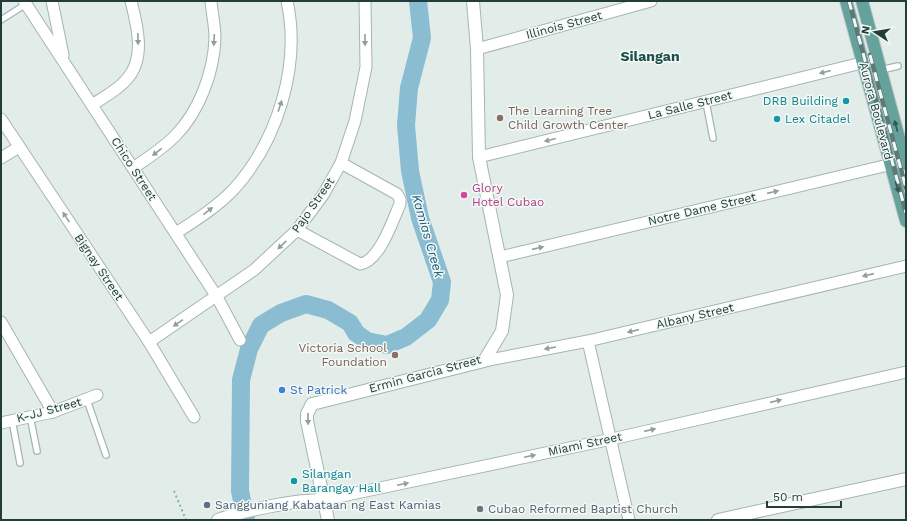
<svg xmlns="http://www.w3.org/2000/svg" width="907" height="521" font-family="'Work Sans',sans-serif">
	<style>
		.lines { fill: none; stroke-linecap: round; stroke-linejoin: round }
		.river { stroke: #8abcd2; stroke-width: 18 }
		.service-casing { stroke: #a5b5b1; stroke-width: 8 }
		.minor-casing { stroke: #a5b5b1; stroke-width: 13 }
		.tertiary-casing { stroke: #a5b5b1; stroke-width: 14 }
		.primary-casing { stroke: #c1c9c8; stroke-width: 14 }
		.path { stroke: #82b0a9; stroke-width: 2; stroke-dasharray: 2 3; stroke-linecap: butt }
		.service { stroke: #fff; stroke-width: 5.5 }
		.minor { stroke: #fff; stroke-width: 11 }
		.tertiary { stroke: #fff; stroke-width: 12 }
		.primary { stroke: #66a29c; stroke-width: 12 }
		.rail-casing { stroke: #5c7976; stroke-width: 4.5 }
		.rail { stroke: #f3f9f7; stroke-width: 3; stroke-dasharray: 9; stroke-linecap: butt }
		.oneway { fill: #909e9c }
		.oneway2 { fill: #335752 }
		.culture-dot { fill: #0f9aa8; stroke: #f3f9f7; stroke-width: 1.5 }
		.education-dot { fill: #8d6e63; stroke: #f3f9f7; stroke-width: 1.5 }
		.hotel-dot { fill: #d1479c; stroke: #f3f9f7; stroke-width: 1.5 }
		.shop-dot { fill: #3f7fe0; stroke: #f3f9f7; stroke-width: 1.5 }
		.service-dot { fill: #5c6f8a; stroke: #f3f9f7; stroke-width: 1.5 }
		.worship-dot { fill: #6b7280; stroke: #f3f9f7; stroke-width: 1.5 }
		.labels { text-anchor: middle; dominant-baseline: central; stroke-width: 3; stroke-linejoin: round; paint-order: stroke }
		.street-label { font-size: 12px; fill: #223e3a; stroke: #f3f9f7 }
		.culture-label { font-size: 12px; fill: #0d838f; stroke: #f3f9f7; text-anchor: start }
		.education-label { font-size: 12px; fill: #785e54; stroke: #f3f9f7; text-anchor: start }
		.hotel-label { font-size: 12px; fill: #b23c85; stroke: #f3f9f7; text-anchor: start }
		.shop-label { font-size: 12px; fill: #366cbe; stroke: #f3f9f7; text-anchor: start }
		.service-label { font-size: 12px; fill: #4e5e75; stroke: #f3f9f7; text-anchor: start }
		.worship-label { font-size: 12px; fill: #5b616d; stroke: #f3f9f7; text-anchor: start }
		.water-label { font-size: 13px; font-style: italic; fill: #1b5d7b; stroke: #f3f9f7 }
		.quarter-label { font-size: 14px; font-weight: bold; fill: #1e504b; stroke: #f3f9f7 }
	</style>
	<rect width="100%" height="100%" fill="#e2ede9"/>
	<g class="lines">
		<polyline class="river" points="246,520 240,491 241,380 249,349 261,325 281,313 306,304 328,310 350,323 356,333 367,341 387,345 406,337 428,320 440,300 442,282 420,218 410,171 406,125 409,88 422,38 418,1"/>
		<g class="service-casing">
			<g id="service">
				<polyline points="1,20 26,4"/>
				<polyline points="881,70 898,66"/>
				<polyline points="706,102 713,138"/>
				<polyline points="87,400 106,455"/>
				<polyline points="30,416 37,451"/>
				<polyline points="12,420 20,463"/>
			</g>
		</g>
		<g class="minor-casing">
			<g id="minor">
				<polyline points="24,1 217,297 240,340"/>
				<polyline points="52,1 63,55"/>
				<polyline points="477,49 651,1"/>
				<path d="M92 105C104 97 118 90 127 79 146 58 137 25 131 1"/>
				<polyline points="1,119 149,342 194,417"/>
				<polyline points="479,157 878,59"/>
				<polyline points="1,158 19,147"/>
				<path d="M133 168C148 158 162 149 175 136 199 112 214 72 215 38 215 26 212 13 211 1"/>
				<path d="M297 230 360 264C379 262 393 220 400 204V199L397 194 341 163"/>
				<path d="M176 233C196 220 217 207 234 189 278 140 301 65 287 1"/>
				<polyline points="500,257 905,161"/>
				<polyline points="1,322 53,412"/>
				<polyline points="588,341 629,520"/>
				<polyline points="149,342 254,270 297,230 323,195 341,163 355,121 366,67 365,1"/>
				<polyline points="484,361 588,341 906,266"/>
				<polyline points="1,423 53,412 97,395"/>
				<polyline points="323,500 612,439 906,372"/>
			</g>
		</g>
		<g class="tertiary-casing">
			<g id="tertiary">
				<path d="M218 520C245 510 295 500 323 500"/>
				<polyline points="328,520 307,421 307,414 312,404 484,361 502,331 507,295 479,157 477,49 473,1"/>
				<polyline points="718,520 906,479"/>
			</g>
		</g>
		<g class="primary-casing">
			<g id="primary">
				<polyline points="846,1 906,221"/>
				<polyline points="862,1 906,164"/>
			</g>
		</g>
		<polyline class="path" points="174,491 186,520"/>
		<use href="#service" class="service"/>
		<use href="#minor" class="minor"/>
		<use href="#tertiary" class="tertiary"/>
		<use href="#primary" class="primary"/>
		<g class="rail-casing">
			<g id="rail">
				<polyline points="849,1 906,213"/>
				<polyline points="870,55 906,188"/>
			</g>
		</g>
		<use href="#rail" class="rail"/>
	</g>
	<defs><path id="oneway-solid" d="M-6-.8H1V-3.2L6.5 0L1 3.2V.8H-6Z"/></defs>
	<g class="oneway">
		<use href="#oneway-solid" transform="translate(138 39) rotate(89)"/>
		<use href="#oneway-solid" transform="translate(214 40) rotate(93)"/>
		<use href="#oneway-solid" transform="translate(365 40) rotate(90)"/>
		<use href="#oneway-solid" transform="translate(825 72) rotate(166)"/>
		<use href="#oneway-solid" transform="translate(280 106) rotate(-72)"/>
		<use href="#oneway-solid" transform="translate(550 140) rotate(166)"/>
		<use href="#oneway-solid" transform="translate(157 152) rotate(142)"/>
		<use href="#oneway-solid" transform="translate(773 192) rotate(-13)"/>
		<use href="#oneway-solid" transform="translate(208 211) rotate(-38)"/>
		<use href="#oneway-solid" transform="translate(66 217) rotate(-124)"/>
		<use href="#oneway-solid" transform="translate(282 245) rotate(137)"/>
		<use href="#oneway-solid" transform="translate(538 248) rotate(-13)"/>
		<use href="#oneway-solid" transform="translate(868 275) rotate(167)"/>
		<use href="#oneway-solid" transform="translate(178 323) rotate(145)"/>
		<use href="#oneway-solid" transform="translate(633 331) rotate(167)"/>
		<use href="#oneway-solid" transform="translate(550 348) rotate(170)"/>
		<use href="#oneway-solid" transform="translate(776 401) rotate(-13)"/>
		<use href="#oneway-solid" transform="translate(308 419) rotate(89)"/>
		<use href="#oneway-solid" transform="translate(650 430) rotate(-13)"/>
		<use href="#oneway-solid" transform="translate(530 456) rotate(-12)"/>
		<use href="#oneway-solid" transform="translate(403 484) rotate(-12)"/>
	</g>
	<g class="oneway2">
		<use href="#oneway-solid" transform="translate(896 126) rotate(-105)"/>
		<use href="#oneway-solid" transform="translate(897 187) rotate(74)"/>
	</g>
	<g class="culture-dot">
		<circle cx="846" cy="101" r="4"/>
		<circle cx="777" cy="119" r="4"/>
		<circle cx="294" cy="481" r="4"/>
	</g>
	<g class="education-dot">
		<circle cx="500" cy="118" r="4"/>
		<circle cx="395" cy="355" r="4"/>
	</g>
	<circle class="hotel-dot" cx="464" cy="195" r="4"/>
	<circle class="shop-dot" cx="282" cy="390" r="4"/>
	<circle class="service-dot" cx="207" cy="505" r="4"/>
	<circle class="worship-dot" cx="480" cy="509" r="4"/>
	<g class="labels">
		<g class="street-label">
			<text transform="translate(564 25) rotate(-15)">Illinois Street</text>
			<text transform="translate(690 105) rotate(-14)">La Salle Street</text>
			<text transform="translate(876 111) rotate(75)">Aurora Boulevard</text>
			<text transform="translate(134 169) rotate(57)">Chico Street</text>
			<text transform="translate(313 205) rotate(-55)">Pajo Street</text>
			<text transform="translate(702 209) rotate(-13)">Notre Dame Street</text>
			<text transform="translate(99 267) rotate(56)">Bignay Street</text>
			<text transform="translate(695 316) rotate(-13)">Albany Street</text>
			<text transform="translate(425 374) rotate(-15)">Ermin Garcia Street</text>
			<text transform="translate(49 410) rotate(-15)">K-JJ Street</text>
			<text transform="translate(585 444) rotate(-12)">Miami Street</text>
		</g>
		<g class="culture-label">
			<text x="838" y="101" text-anchor="end">DRB Building</text>
			<text x="785" y="119">Lex Citadel</text>
			<text x="302" y="474">Silangan<tspan x="302" dy="14">Barangay Hall</tspan></text>
		</g>
		<g class="education-label">
			<text x="508" y="111">The Learning Tree<tspan x="508" dy="14">Child Growth Center</tspan></text>
			<text x="387" y="348" text-anchor="end">Victoria School<tspan x="387" dy="14">Foundation</tspan></text>
		</g>
		<g class="hotel-label">
			<text x="472" y="188">Glory<tspan x="472" dy="14">Hotel Cubao</tspan></text>
		</g>
		<g class="shop-label">
			<text x="290" y="390">St Patrick</text>
		</g>
		<g class="service-label">
			<text x="215" y="505">Sangguniang Kabataan ng East Kamias</text>
		</g>
		<g class="worship-label">
			<text x="488" y="509">Cubao Reformed Baptist Church</text>
		</g>
		<g class="water-label">
			<text transform="translate(428 236) rotate(74)">Kamias Creek</text>
		</g>
		<g class="quarter-label">
			<text x="650" y="56">Silangan</text>
		</g>
	</g>
	<rect width="907" height="521" fill="none" stroke="#223e3a" stroke-width="4"/>
	<g transform="translate(875 32) rotate(282)" stroke="#f3f9f7" stroke-width="3" paint-order="stroke">
	<path d="M0-3L7 15L0 10L-7 15Z" fill="#223e3a"/>
	<text y="-6" font-size="11" font-weight="bold" text-anchor="middle" fill="#223e3a">N</text>
	</g>
	<path d="M767 501v6h74v-6" fill="none" stroke="#223e3a" stroke-width="2"/>
	<text x="773" y="501" font-size="12" fill="#223e3a" stroke="#f3f9f7" stroke-width="3" paint-order="stroke">50 m</text>
</svg>
